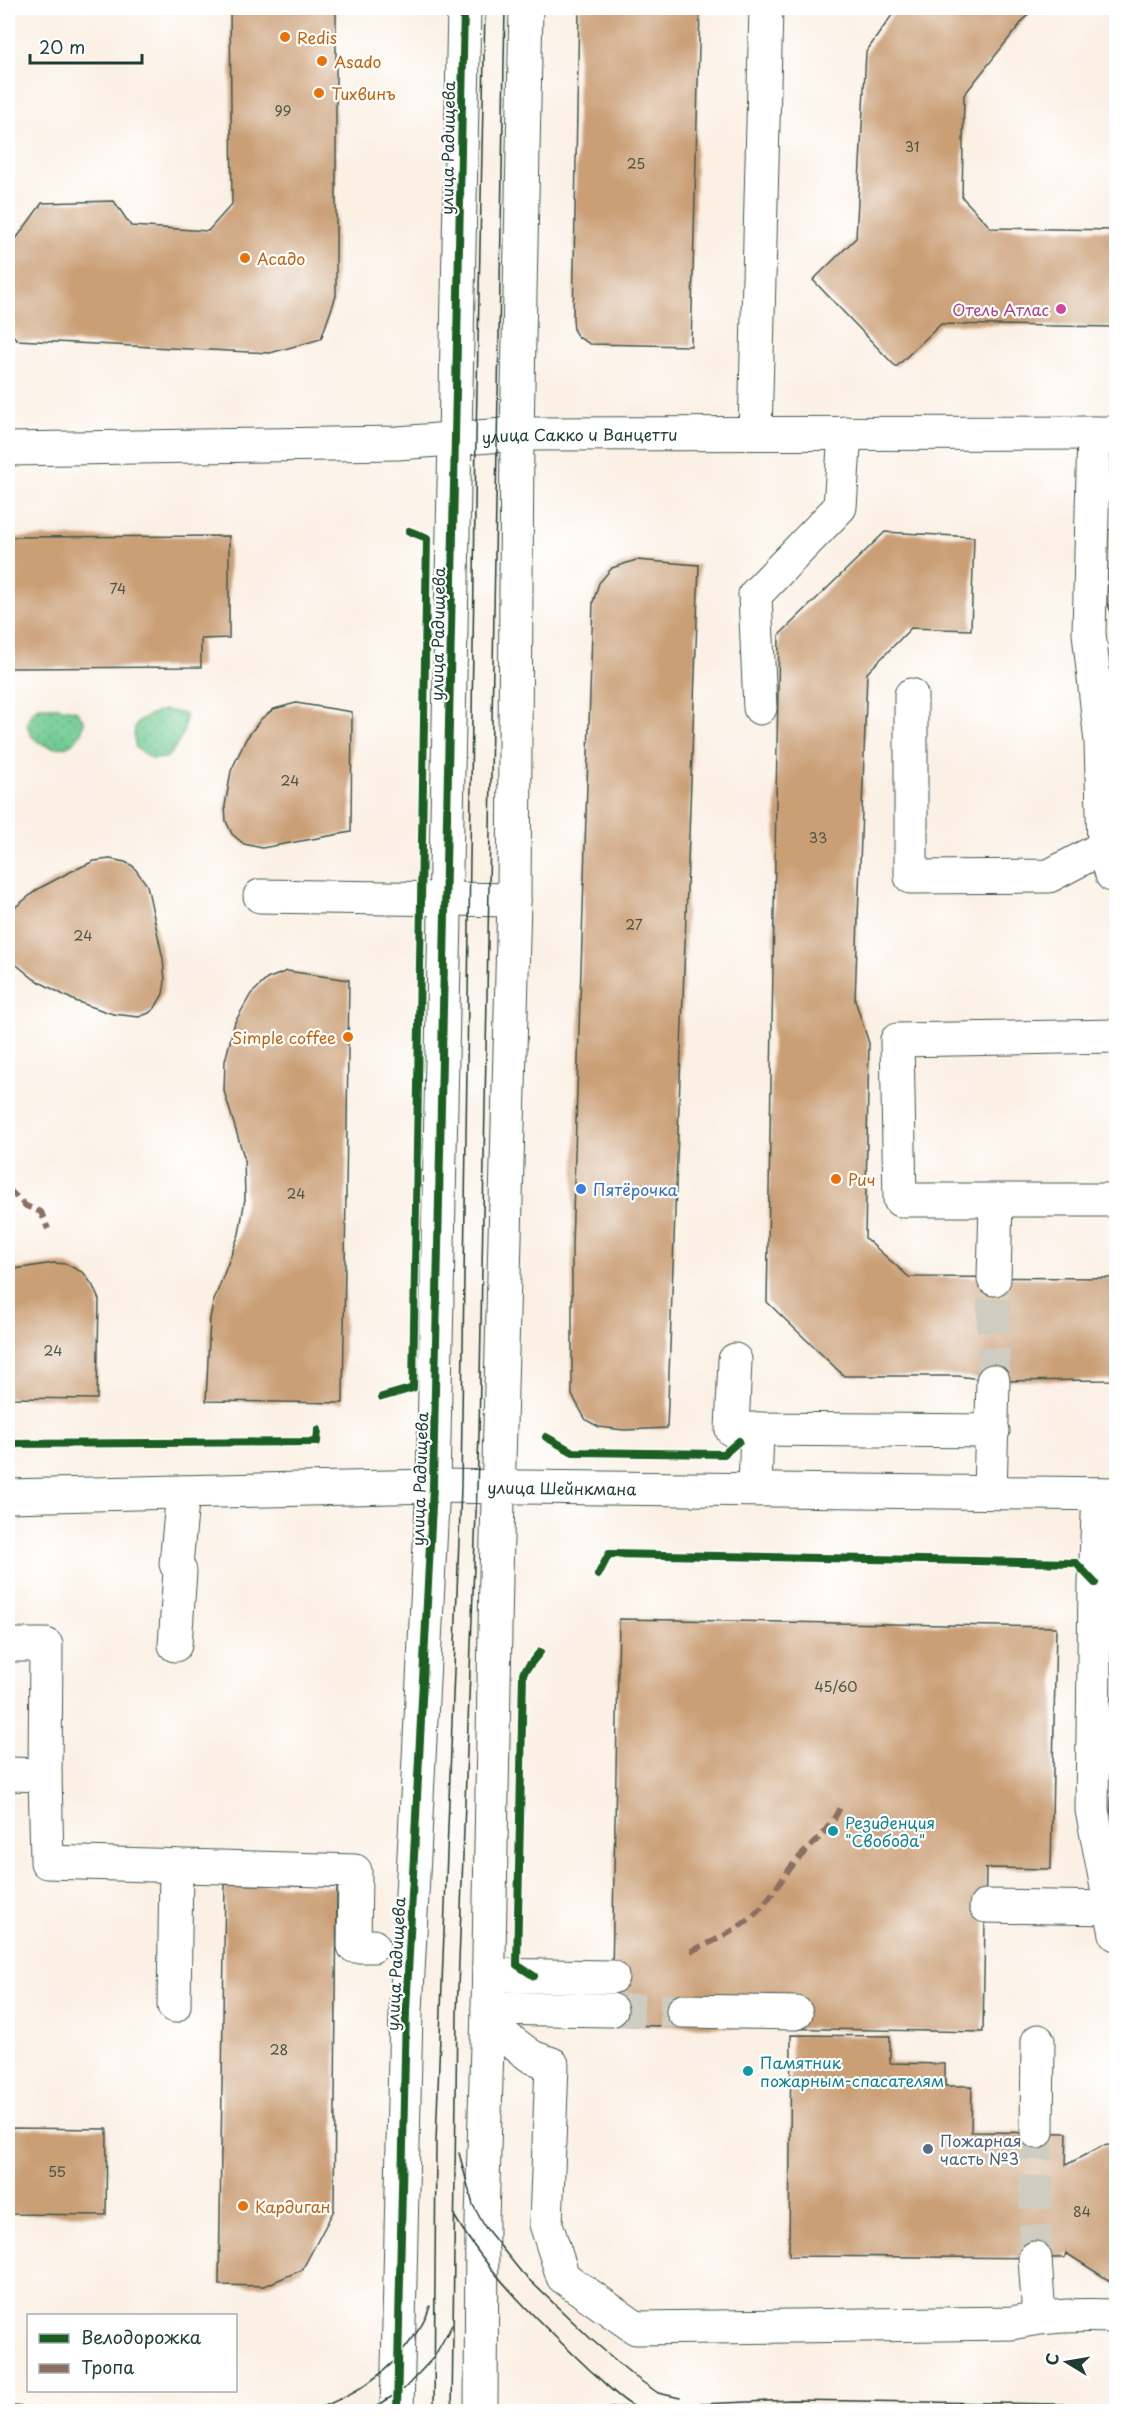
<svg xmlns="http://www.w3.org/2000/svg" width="1124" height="2419" font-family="'Playpen Sans',sans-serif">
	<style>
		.park { fill: url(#park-dots); stroke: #488463; stroke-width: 1.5 }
		.building { fill: #ca9f76 }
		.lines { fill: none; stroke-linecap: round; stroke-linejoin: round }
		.minor-tunnel { stroke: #cfccc1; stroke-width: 33; stroke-dasharray: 33 16; stroke-linecap: butt }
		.minor-casing { stroke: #40584e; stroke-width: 35 }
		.minor { stroke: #fff; stroke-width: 33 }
		.tram { stroke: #1f3d34; stroke-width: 1.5 }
		.quiet { stroke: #8d6e63; stroke-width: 6; stroke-dasharray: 12 6; stroke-linecap: butt }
		.cycleway-casing { stroke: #fff; stroke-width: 11 }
		.cycleway { stroke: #1b5e20; stroke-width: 8 }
		.food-dot { fill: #e8710a; stroke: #fff; stroke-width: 2 }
		.hotel-dot { fill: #d1479c; stroke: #fff; stroke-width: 2 }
		.shop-dot { fill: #3f7fe0; stroke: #fff; stroke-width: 2 }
		.culture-dot { fill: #0f9aa8; stroke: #fff; stroke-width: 2 }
		.service-dot { fill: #5c6f8a; stroke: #fff; stroke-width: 2 }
		.labels { text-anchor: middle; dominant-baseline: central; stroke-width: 4.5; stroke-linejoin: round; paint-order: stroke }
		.number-label { font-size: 14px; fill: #4a5644 }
		.food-label { font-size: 16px; fill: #c56008; stroke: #fff; text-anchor: start }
		.street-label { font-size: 16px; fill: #1f3d34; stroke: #fff }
		.hotel-label { font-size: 16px; fill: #b23c85; stroke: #fff; text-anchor: end }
		.shop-label { font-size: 16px; fill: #366cbe; stroke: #fff; text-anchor: start }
		.culture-label { font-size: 16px; fill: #0d838f; stroke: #fff; text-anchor: start }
		.service-label { font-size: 16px; fill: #4e5e75; stroke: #fff; text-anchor: start }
	</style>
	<defs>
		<pattern id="park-dots" width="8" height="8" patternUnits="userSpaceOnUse" patternTransform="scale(1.5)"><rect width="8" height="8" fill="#71cb92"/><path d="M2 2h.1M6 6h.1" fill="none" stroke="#5ca678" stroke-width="1.8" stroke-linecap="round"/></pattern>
	</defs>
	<rect width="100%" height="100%" fill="#fff"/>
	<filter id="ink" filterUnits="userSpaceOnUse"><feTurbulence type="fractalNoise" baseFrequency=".0167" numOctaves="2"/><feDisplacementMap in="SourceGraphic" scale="12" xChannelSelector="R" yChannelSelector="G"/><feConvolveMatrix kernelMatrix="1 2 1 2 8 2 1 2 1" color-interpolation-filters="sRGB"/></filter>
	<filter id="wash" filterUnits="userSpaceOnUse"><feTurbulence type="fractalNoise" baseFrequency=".008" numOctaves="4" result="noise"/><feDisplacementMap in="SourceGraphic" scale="24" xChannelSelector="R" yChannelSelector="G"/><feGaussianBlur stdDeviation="1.35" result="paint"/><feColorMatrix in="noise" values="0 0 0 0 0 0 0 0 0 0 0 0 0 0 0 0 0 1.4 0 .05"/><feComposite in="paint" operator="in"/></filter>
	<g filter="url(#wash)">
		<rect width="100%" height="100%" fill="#fbf0e4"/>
		<g class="park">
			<path d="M38 707H59L77 711 84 721C77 774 0 736 38 707Z"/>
			<path d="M164 710 185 714C187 732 178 746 166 758L152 759 136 748C129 722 141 717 164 710Z"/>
		</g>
		<g id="blocks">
			<g class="building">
				<polygon points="230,8 336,8 336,296 321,339 270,353 17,340 8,329 8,250 42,203 114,201 131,226 208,231 232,204"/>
				<polygon points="579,8 700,8 691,346 590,344 578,337 574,331 573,318"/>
				<polygon points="897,8 1033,8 964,95 962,197 991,228 1116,230 1116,327 941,324 896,367 813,280 856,238 866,52"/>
				<polygon points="1108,530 1116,530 1116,624 1107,602"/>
				<polygon points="885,532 974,537 971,630 911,628 867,673 855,1000 869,1043 865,1238 909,1277 1116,1278 1116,1380 993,1381 958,1376 844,1376 767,1302 779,635"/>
				<polygon points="229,536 229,638 201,639 201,667 8,668 8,537"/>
				<polygon points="636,560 699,565 667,1428 624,1430 599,1427 586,1420 572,1395 572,1245 593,602 599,583 612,568"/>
				<polygon points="296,703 352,712 351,832 262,848 244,844 232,834 226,821 225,806 231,771 246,739 261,719 274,709"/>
				<polygon points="110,859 125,862 133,866 147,885 163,959 165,981 163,994 155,1008 149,1013 139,1017 113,1014 75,1001 34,979 8,958 8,913 38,889 68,873 94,861"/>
				<polygon points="287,971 349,980 343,1403 206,1401 210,1318 213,1303 239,1234 245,1199 244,1157 224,1091 225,1061 235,1022 251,994 267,979"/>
				<polygon points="54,1263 66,1264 84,1273 93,1286 99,1300 97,1399 8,1398 8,1270"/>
				<polygon points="619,1619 1056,1627 1051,1869 986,1868 983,2032 611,2025"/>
				<polygon points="1115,1739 1116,1739 1116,1861 1108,1853"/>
				<polygon points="225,1884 337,1887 334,2210 302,2270 264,2286 219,2285"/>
				<polygon points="791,2035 890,2036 890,2063 945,2064 945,2086 972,2086 971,2132 1067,2133 1066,2165 1102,2146 1116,2144 1116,2285 1066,2253 1065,2258 789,2256"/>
				<polygon points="8,2128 107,2129 106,2215 8,2214"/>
			</g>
		</g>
	</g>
	<g filter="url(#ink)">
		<use href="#blocks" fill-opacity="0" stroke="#40584e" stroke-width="1.5"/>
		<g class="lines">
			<g class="minor-tunnel">
				<polyline points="993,1381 994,1279"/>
				<polyline points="611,2010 683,2011"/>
				<polyline points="1035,2258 1037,2132"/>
			</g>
			<g class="minor-casing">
				<g id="minor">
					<polyline points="755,432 766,8"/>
					<path id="s1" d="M8 449 398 443 517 434 1116 433"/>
					<polyline points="911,695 911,877 1049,876 1104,847 1101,742 1089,633 1094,433"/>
					<polyline points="760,708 755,595 840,507 845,433"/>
					<polyline points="1104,847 1112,875 1116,875"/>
					<polyline points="260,896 514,900"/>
					<polyline points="1116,1036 897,1040 900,1200 1116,1200"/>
					<polyline points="994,1279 996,1201"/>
					<polyline points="735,1360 732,1430 757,1429 755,1489"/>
					<polyline points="757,1429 993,1431"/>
					<polyline points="990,1492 993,1381"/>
					<polyline points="1099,1494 1095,1583 1092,1810 1116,1934"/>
					<path id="s2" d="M8 1496 433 1486 1116 1494"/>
					<polyline points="8,1645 46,1645 45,1775 47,1862 355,1871 354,1946 373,1946"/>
					<polyline points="175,1645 180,1571 176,1564 183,1492"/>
					<polyline points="8,1774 45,1775"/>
					<polyline points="986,1906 1111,1908"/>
					<polyline points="489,1975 612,1977"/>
					<polyline points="174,2006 176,1866"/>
					<polyline points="488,2008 611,2010"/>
					<polyline points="683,2011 796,2013"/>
					<path d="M488 2024 532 2057 552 2064 546 2224 563 2277 636 2328 1012 2323C1047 2315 1080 2315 1116 2316"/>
					<polyline points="1037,2132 1038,2041"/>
					<polyline points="1035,2258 1039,2317"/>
					<polyline points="397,2412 406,2011 433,1486 464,8"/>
					<polyline points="481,2412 482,2221 488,2008 496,1576 514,900 517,434 526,8"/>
				</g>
			</g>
			<use href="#minor" class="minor"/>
			<g class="tram">
				<polyline points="459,2153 473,2205 485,2227 522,2273 592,2340 634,2376 658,2393 680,2398"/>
				<path d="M455 2217C489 2275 542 2325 591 2371 604 2382 618 2398 633 2406"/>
				<polyline points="8,2406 156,2412"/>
				<path d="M311 2412C354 2394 385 2378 412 2339 420 2328 426 2320 430 2306"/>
				<polyline points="368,2412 405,2388 434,2357 452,2325"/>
				<polyline points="434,2412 436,2141 461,1487 476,437 485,8"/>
				<polyline points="452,2412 457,2014 479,1434 505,8"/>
				<polyline points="513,2412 792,2400 1116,2405"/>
			</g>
			<g class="quiet">
				<polyline points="8,1189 26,1206 41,1212 48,1229"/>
				<path d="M691 1951C715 1941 743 1928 761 1908 774 1893 784 1875 797 1860 815 1841 832 1828 842 1803"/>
			</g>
			<g class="cycleway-casing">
				<g id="cycleway">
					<polyline points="382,1397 413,1388 427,538 409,531"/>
					<polyline points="546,1437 573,1452 724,1454 739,1441"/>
					<polyline points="8,1444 317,1442 318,1430"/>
					<polyline points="598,1575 609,1554 1076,1563 1095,1583"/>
					<polyline points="534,1976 517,1965 523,1673 540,1652"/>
					<polyline points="397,2412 406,2011 433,1486 464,8"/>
				</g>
			</g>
			<use href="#cycleway" class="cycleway"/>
		</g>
	</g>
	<g class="food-dot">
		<circle cx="285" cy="37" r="6"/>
		<circle cx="322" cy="61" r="6"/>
		<circle cx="319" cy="93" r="6"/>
		<circle cx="245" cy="258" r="6"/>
		<circle cx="348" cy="1037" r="6"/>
		<circle cx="836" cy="1179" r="6"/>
		<circle cx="243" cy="2206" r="6"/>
	</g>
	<circle class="hotel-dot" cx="1061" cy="309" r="6"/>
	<circle class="shop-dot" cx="581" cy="1189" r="6"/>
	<g class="culture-dot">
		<circle cx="833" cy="1831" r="6"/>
		<circle cx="748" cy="2071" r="6"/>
	</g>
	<circle class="service-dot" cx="928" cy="2149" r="6"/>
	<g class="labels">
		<g class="number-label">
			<text x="283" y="110">99</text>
			<text x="912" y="146">31</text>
			<text x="636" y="163">25</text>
			<text x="118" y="588">74</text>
			<text x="290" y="780">24</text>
			<text x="818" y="837">33</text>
			<text x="634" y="924">27</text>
			<text x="83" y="935">24</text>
			<text x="296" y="1193">24</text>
			<text x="53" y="1350">24</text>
			<text x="836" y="1686">45/60</text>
			<text x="279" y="2049">28</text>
			<text x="57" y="2171">55</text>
			<text x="1082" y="2211">84</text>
		</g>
		<g class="food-label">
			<text x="297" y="37">Redis</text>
			<text x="334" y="61">Asado</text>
			<text x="331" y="93">Тихвинъ</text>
			<text x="257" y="258">Асадо</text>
			<text x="336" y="1037" text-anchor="end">Simple coffee</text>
			<text x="848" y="1179">Рич</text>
			<text x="255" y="2206">Кардиган</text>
		</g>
		<g class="street-label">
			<text transform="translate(447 148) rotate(-89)">улица Радищева</text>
			<text stroke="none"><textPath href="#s1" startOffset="572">улица Сакко и Ванцетти</textPath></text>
			<text transform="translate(437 634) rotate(-89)">улица Радищева</text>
			<text transform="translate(419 1479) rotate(-88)">улица Радищева</text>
			<text stroke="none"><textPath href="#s2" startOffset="554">улица Шейнкмана</textPath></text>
			<text transform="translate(395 1964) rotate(-87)">улица Радищева</text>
		</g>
		<g class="hotel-label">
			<text x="1049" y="309">Отель Атлас</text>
		</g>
		<g class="shop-label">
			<text x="593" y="1189">Пятёрочка</text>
		</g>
		<g class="culture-label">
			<text x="845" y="1822">Резиденция<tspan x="845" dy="18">"Свобода"</tspan></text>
			<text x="760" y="2062">Памятник<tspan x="760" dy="18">пожарным-спасателям</tspan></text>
		</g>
		<g class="service-label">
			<text x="940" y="2140">Пожарная<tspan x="940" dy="18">часть №3</tspan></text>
		</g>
	</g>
	<rect width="1124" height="2419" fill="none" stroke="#fff" stroke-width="30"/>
	<rect x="27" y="2314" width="210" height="78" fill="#ffffff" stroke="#a5b1ae" stroke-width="1.5"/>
	<rect x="39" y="2334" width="30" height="9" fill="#1b5e20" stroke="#a5b1ae" stroke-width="1.5"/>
	<text x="81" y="2344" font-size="18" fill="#1f3d34">Велодорожка</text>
	<rect x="39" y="2364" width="30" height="9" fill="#8d6e63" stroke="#a5b1ae" stroke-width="1.5"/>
	<text x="81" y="2374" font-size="18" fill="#1f3d34">Тропа</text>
	<g transform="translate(1067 2362) rotate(281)" stroke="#ffffff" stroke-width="4.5" paint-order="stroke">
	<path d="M0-4.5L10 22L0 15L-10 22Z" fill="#1f3d34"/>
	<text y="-9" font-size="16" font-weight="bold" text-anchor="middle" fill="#1f3d34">С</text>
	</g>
	<path d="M30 54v9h112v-9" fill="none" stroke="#1f3d34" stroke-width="3"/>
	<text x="39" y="54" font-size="18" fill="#1f3d34" stroke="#ffffff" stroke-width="4.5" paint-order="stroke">20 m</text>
</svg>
